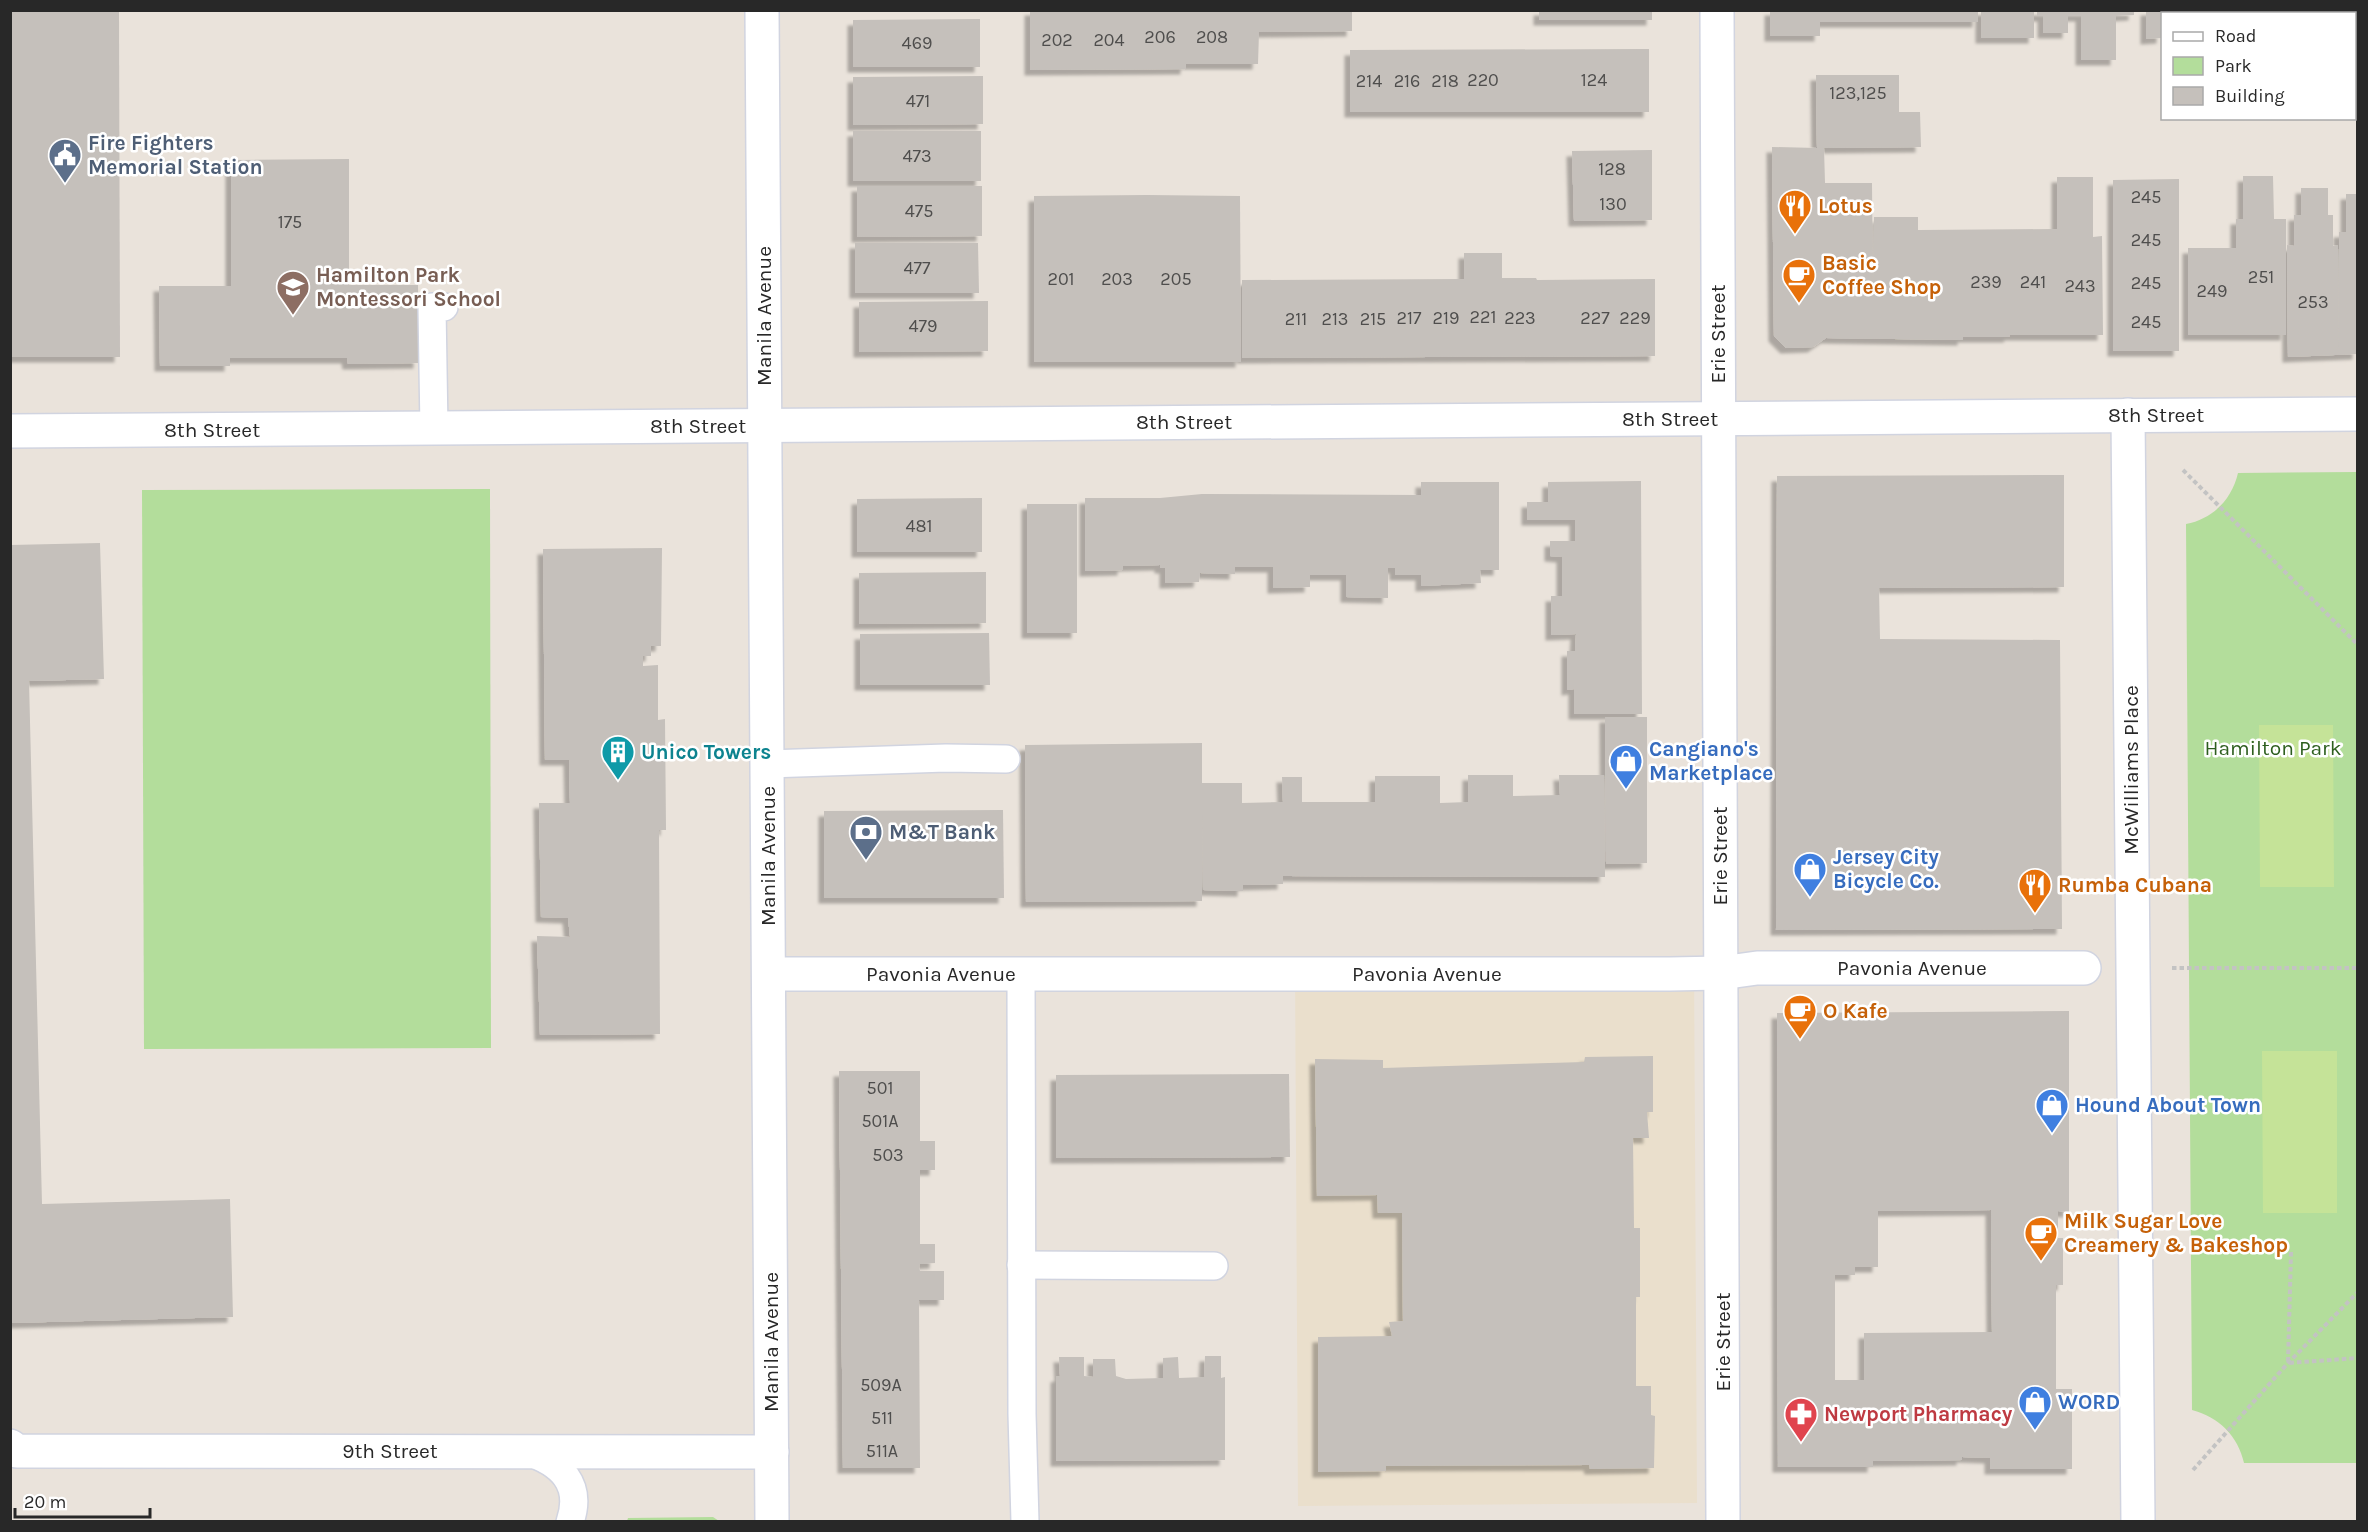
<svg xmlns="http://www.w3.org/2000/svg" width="2368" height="1532" font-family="Karla,sans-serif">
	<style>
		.education { fill: #eadfcc }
		.green { fill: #b3dd9b }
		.pitch { fill: #c5e398 }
		.building { fill: #c5c0bb; fill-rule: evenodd; filter: url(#shadow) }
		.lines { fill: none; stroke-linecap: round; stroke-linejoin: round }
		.lane-casing { stroke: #d1d4e0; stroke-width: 30 }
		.street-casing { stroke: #d1d4e0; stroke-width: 36 }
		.secondary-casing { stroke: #d1d4e0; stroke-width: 36 }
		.path { stroke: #c3c3c3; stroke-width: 4; stroke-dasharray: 4.5 3; stroke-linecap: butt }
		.lane { stroke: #fff; stroke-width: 27 }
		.street { stroke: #fff; stroke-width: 33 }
		.secondary { stroke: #fff; stroke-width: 33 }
		.labels { text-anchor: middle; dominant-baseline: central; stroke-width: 5; stroke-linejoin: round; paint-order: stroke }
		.number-label { font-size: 18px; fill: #4f4e4d }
		.service-label { font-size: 21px; font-weight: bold; fill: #4e5e75; stroke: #fff; text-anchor: start }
		.food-label { font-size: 21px; font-weight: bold; fill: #c56008; stroke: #fff; text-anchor: start }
		.education-label { font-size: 21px; font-weight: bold; fill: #785e54; stroke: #fff; text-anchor: start }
		.street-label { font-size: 21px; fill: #282828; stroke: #fff }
		.park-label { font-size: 21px; fill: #2e5f1f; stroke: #fff }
		.shop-label { font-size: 21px; font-weight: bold; fill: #366cbe; stroke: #fff; text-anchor: start }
		.culture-label { font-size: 21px; font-weight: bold; fill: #0d838f; stroke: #fff; text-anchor: start }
		.health-label { font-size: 21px; font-weight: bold; fill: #be3a42; stroke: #fff; text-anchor: start }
	</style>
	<defs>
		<filter id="shadow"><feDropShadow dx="-5.5" dy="5.5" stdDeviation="1.5" flood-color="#0004"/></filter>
	</defs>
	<rect width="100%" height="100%" fill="#eae3db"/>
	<polygon class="education" points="1694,962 1697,1503 1298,1506 1295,965"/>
	<g class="green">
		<path d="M2357 472V1463H2244C2238 1436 2219 1417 2192 1410L2186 524C2213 519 2232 499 2238 473Z"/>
		<polygon points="490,489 491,1048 144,1049 142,490"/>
		<polygon points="713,1517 719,1521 627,1521 628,1518"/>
	</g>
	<g class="pitch">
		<polygon points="2259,725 2333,725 2334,887 2260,887"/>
		<polygon points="2262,1051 2337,1051 2337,1213 2263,1213"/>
	</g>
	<g class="building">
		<polygon points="10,10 119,10 120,357 10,357"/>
		<polygon points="1030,10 1352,10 1352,31 1259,32 1258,64 1186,64 1186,69 1030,70"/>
		<rect x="1539" y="10" width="113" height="10"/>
		<polygon points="1770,10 1978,10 1978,22 1820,22 1820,36 1770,36"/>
		<rect x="1981" y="10" width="53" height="28"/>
		<polygon points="2037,10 2134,10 2134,15 2116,16 2116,60 2081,60 2081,16 2068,16 2068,33 2043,33 2043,16 2037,16"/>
		<polygon points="2146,10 2197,10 2197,14 2162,14 2162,38 2146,39"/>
		<rect x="2199" y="10" width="103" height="4"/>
		<rect x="2304" y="10" width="48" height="4"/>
		<polygon points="980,19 980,67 853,67 853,20"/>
		<polygon points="1649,49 1649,112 1350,112 1350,50"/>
		<polygon points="1816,75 1899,75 1899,112 1920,112 1921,147 1824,148 1825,183 1872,183 1873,296 1874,217 1918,217 1918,230 2057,229 2057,177 2093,177 2093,237 2102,236 2103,335 2010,335 2009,337 1963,337 1963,340 1826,338 1813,347 1786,348 1774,336 1772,147 1817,148"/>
		<polygon points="983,76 983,124 853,125 853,77"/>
		<rect x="853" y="131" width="128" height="50"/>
		<polygon points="1652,150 1652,220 1574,221 1572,151"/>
		<polygon points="349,159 349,285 418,285 419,363 348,364 347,358 230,358 230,366 160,366 159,286 231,286 231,160"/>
		<polygon points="2243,176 2273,176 2274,219 2286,219 2286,335 2188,335 2188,248 2236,248 2236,219 2243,219"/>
		<polygon points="2179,179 2179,351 2113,351 2113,180"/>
		<polygon points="857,186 982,186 982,236 857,237"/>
		<polygon points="2301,188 2328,188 2328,215 2333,215 2333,246 2338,245 2339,351 2339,232 2346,232 2346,194 2358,194 2358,354 2288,357 2287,245 2294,246 2294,215 2301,215"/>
		<polygon points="1147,195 1240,196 1241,362 1034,362 1034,196"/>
		<polygon points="855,243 978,243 979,293 855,293"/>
		<polygon points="1464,253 1502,253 1502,278 1536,278 1537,280 1655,279 1655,356 1242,358 1242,280 1464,279"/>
		<polygon points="988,301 988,351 859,352 859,302"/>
		<polygon points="2064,475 2064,587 1879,588 1880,639 2060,640 2062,929 1776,930 1777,476"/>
		<polygon points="1641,481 1642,714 1574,714 1574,689 1567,690 1567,651 1575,651 1576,634 1551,635 1551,596 1562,596 1562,557 1550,556 1550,541 1575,541 1575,520 1527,520 1527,502 1548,502 1548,482"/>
		<polygon points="1421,482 1499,482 1499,570 1480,570 1481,583 1421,586 1421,575 1395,575 1395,568 1388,568 1388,598 1346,597 1346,575 1310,575 1310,587 1273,588 1273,567 1235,567 1235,574 1200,573 1199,582 1165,583 1165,568 1160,568 1160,565 1123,566 1123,570 1085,571 1085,498 1160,498 1202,494 1421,495"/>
		<polygon points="982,498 982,552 857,552 857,499"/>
		<rect x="1027" y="504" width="50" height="129"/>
		<polygon points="100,543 104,679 29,681 42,1204 230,1199 233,1317 10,1323 10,545"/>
		<polygon points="662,548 661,646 651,646 651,656 643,656 643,666 658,665 658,720 665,719 666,830 659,830 660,1034 540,1035 537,936 570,937 568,918 541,917 539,803 570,803 569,760 545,760 543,549"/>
		<polygon points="986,572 986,623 859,624 859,573"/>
		<polygon points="989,633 990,685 860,685 860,634"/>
		<polygon points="1605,717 1647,717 1647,863 1606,864"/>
		<polygon points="1202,743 1202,783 1242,783 1242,803 1283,802 1282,777 1302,777 1302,802 1375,802 1375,776 1440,776 1440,803 1468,802 1468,775 1513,775 1513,796 1560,795 1559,775 1604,775 1605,877 1283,876 1283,884 1243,885 1243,891 1203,890 1202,812 1202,901 1026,902 1025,745"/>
		<polygon points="1003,810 1004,898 824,898 824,811"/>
		<path d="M2069 1011V1212L2058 1211V1238H2063V1285H2056V1389H2072V1469H1990V1458L1962 1457V1460L1873 1461V1467H1778L1777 1013ZM1991 1210 1992 1332 1864 1333V1380H1835V1275H1855V1267H1878V1211Z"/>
		<polygon points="1653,1056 1653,1112 1647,1112 1649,1138 1633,1138 1634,1228 1640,1228 1640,1297 1636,1297 1636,1386 1651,1386 1651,1415 1655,1416 1654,1468 1590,1469 1589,1465 1386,1466 1386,1471 1318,1472 1318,1337 1392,1336 1389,1322 1403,1321 1402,1213 1378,1213 1377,1195 1317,1196 1315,1059 1383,1060 1383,1068 1584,1062 1585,1057"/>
		<polygon points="839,1071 920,1071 920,1141 935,1141 935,1170 920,1170 920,1244 935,1244 935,1263 920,1264 919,1267 920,1271 944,1271 944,1300 919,1300 920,1468 843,1468"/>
		<polygon points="1289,1074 1290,1157 1056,1158 1056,1075"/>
		<polygon points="1205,1356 1221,1356 1221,1378 1225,1377 1225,1460 1056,1461 1056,1377 1060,1376 1059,1357 1084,1357 1084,1376 1093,1377 1093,1359 1115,1359 1116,1376 1126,1379 1163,1378 1163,1358 1178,1357 1179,1378 1204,1377"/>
	</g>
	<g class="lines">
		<g class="lane-casing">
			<g id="lane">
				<polyline points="434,429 432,307 444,307"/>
				<polyline points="768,764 946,758 1006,759"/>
				<polyline points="1021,974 1022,1414 1025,1522"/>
				<polyline points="1021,1265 1214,1266"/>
				<path d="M527 1452C561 1463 583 1484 570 1522"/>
			</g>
		</g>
		<g class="street-casing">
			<g id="street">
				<polyline points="1717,10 1723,1522"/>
				<polyline points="2128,415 2138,1522"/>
				<polyline points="769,974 1670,974 1721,973 1757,968 2084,968"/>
				<polyline points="10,1446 17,1451 772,1452"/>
			</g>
		</g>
		<g class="secondary-casing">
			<g id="secondary">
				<polyline points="762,10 772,1522"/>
				<polyline points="10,431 2358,414"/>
			</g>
		</g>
		<g class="path">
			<polyline points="2183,470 2358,645"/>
			<polyline points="2172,968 2358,968"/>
			<polyline points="2291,1252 2288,1363 2358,1358"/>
			<polyline points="2193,1470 2288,1363 2358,1292"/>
		</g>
		<use href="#lane" class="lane"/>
		<use href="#street" class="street"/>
		<use href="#secondary" class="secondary"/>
	</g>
	<defs>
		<g id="civic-pin" transform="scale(1.725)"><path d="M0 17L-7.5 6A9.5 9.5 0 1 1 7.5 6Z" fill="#5c6f8a" stroke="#fff"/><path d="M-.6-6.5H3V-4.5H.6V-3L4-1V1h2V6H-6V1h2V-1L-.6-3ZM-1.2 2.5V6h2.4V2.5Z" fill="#fff"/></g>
		<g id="restaurant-pin" transform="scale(1.725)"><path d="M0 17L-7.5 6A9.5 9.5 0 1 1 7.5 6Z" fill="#e8710a" stroke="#fff"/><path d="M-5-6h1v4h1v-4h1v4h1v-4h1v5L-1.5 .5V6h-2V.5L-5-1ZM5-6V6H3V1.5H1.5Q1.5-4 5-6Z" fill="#fff"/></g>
		<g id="cafe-pin" transform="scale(1.725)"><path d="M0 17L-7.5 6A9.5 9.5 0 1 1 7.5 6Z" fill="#e8710a" stroke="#fff"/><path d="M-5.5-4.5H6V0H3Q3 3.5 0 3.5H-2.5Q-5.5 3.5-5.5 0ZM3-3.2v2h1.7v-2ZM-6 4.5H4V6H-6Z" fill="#fff"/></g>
		<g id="school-pin" transform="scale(1.725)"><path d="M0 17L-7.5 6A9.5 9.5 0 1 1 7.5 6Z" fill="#8d6e63" stroke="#fff"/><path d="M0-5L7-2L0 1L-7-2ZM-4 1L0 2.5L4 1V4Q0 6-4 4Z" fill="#fff"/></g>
		<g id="building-pin" transform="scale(1.725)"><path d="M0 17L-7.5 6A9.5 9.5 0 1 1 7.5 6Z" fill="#0f9aa8" stroke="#fff"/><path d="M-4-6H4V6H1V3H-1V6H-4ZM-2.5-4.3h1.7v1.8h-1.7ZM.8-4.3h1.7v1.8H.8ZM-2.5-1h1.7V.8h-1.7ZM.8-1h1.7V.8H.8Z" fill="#fff"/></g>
		<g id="shop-pin" transform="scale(1.725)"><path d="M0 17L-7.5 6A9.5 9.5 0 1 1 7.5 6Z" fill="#3f7fe0" stroke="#fff"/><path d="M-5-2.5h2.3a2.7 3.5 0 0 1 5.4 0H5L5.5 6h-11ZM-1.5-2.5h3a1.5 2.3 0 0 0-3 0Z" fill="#fff"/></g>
		<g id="bank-pin" transform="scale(1.725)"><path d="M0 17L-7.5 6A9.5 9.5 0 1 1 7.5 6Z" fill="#5c6f8a" stroke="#fff"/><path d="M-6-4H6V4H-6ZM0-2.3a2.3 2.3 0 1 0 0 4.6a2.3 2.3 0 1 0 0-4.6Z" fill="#fff"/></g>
		<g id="pharmacy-pin" transform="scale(1.725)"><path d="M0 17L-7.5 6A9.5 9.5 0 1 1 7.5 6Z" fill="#e0444e" stroke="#fff"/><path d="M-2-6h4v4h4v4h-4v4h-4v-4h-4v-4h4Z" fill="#fff"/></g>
	</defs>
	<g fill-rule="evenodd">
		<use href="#civic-pin" x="65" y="155"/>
		<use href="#restaurant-pin" x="1795" y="206"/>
		<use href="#cafe-pin" x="1799" y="275"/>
		<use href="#school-pin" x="293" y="287"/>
		<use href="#building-pin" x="618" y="752"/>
		<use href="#shop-pin" x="1626" y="761"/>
		<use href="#bank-pin" x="866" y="832"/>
		<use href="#shop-pin" x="1810" y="869"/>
		<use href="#restaurant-pin" x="2035" y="885"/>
		<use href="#cafe-pin" x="1800" y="1011"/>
		<use href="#shop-pin" x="2052" y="1105"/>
		<use href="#cafe-pin" x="2041" y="1233"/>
		<use href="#shop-pin" x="2035" y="1402"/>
		<use href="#pharmacy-pin" x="1801" y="1414"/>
	</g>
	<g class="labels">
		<g class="number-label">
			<text x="1160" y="37">206</text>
			<text x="1212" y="37">208</text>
			<text x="1057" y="40">202</text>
			<text x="1109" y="40">204</text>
			<text x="917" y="43">469</text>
			<text x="1483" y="80">220</text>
			<text x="1594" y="80">124</text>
			<text x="1369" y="81">214</text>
			<text x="1407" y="81">216</text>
			<text x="1445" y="81">218</text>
			<text x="1858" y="93">123,125</text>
			<text x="918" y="101">471</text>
			<text x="917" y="156">473</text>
			<text x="1612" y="169">128</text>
			<text x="2146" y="197">245</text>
			<text x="1613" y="204">130</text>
			<text x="919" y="211">475</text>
			<text x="290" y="222">175</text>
			<text x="2146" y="240">245</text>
			<text x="917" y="268">477</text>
			<text x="2261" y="277">251</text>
			<text x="1061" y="279">201</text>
			<text x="1117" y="279">203</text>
			<text x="1176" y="279">205</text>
			<text x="1986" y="282">239</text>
			<text x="2033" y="282">241</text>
			<text x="2146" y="283">245</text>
			<text x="2080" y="286">243</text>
			<text x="2212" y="291">249</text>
			<text x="2313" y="302">253</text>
			<text x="1483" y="317">221</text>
			<text x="1409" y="318">217</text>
			<text x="1446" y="318">219</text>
			<text x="1520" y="318">223</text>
			<text x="1595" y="318">227</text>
			<text x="1635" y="318">229</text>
			<text x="1296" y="319">211</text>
			<text x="1335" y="319">213</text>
			<text x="1373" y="319">215</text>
			<text x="2146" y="322">245</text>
			<text x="923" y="326">479</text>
			<text x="919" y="526">481</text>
			<text x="880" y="1088">501</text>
			<text x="880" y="1121">501A</text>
			<text x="888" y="1155">503</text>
			<text x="881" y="1385">509A</text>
			<text x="882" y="1418">511</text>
			<text x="882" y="1451">511A</text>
		</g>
		<g class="service-label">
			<text x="88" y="143">Fire Fighters<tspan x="88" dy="24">Memorial Station</tspan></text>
			<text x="889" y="832">M&amp;T Bank</text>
		</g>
		<g class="food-label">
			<text x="1818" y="206">Lotus</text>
			<text x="1822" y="263">Basic<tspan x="1822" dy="24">Coffee Shop</tspan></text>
			<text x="2058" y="885">Rumba Cubana</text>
			<text x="1823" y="1011">O Kafe</text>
			<text x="2064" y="1221">Milk Sugar Love<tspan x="2064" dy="24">Creamery &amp; Bakeshop</tspan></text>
		</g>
		<g class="education-label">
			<text x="316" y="275">Hamilton Park<tspan x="316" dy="24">Montessori School</tspan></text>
		</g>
		<g class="street-label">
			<text transform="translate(764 316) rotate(-90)">Manila Avenue</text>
			<text transform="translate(1718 334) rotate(-90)">Erie Street</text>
			<text x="2156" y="415">8th Street</text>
			<text x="1670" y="419">8th Street</text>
			<text x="1184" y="422">8th Street</text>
			<text x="698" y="426">8th Street</text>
			<text x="212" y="430">8th Street</text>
			<text transform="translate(2131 770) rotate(-90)">McWilliams Place</text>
			<text transform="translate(768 856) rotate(-90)">Manila Avenue</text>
			<text transform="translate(1720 856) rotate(-90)">Erie Street</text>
			<text x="1912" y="968">Pavonia Avenue</text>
			<text x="941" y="974">Pavonia Avenue</text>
			<text x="1427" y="974">Pavonia Avenue</text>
			<text transform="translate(771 1342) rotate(-90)">Manila Avenue</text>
			<text transform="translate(1723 1342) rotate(-90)">Erie Street</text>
			<text x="390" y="1451">9th Street</text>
		</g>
		<g class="park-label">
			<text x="2273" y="748">Hamilton Park</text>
		</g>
		<g class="shop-label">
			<text x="1649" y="749">Cangiano's<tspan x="1649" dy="24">Marketplace</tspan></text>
			<text x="1833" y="857">Jersey City<tspan x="1833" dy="24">Bicycle Co.</tspan></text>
			<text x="2075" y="1105">Hound About Town</text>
			<text x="2058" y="1402">WORD</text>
		</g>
		<g class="culture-label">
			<text x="641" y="752">Unico Towers</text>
		</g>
		<g class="health-label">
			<text x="1824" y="1414">Newport Pharmacy</text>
		</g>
	</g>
	<rect width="2368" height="1532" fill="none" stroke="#282828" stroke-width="24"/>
	<rect x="2161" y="12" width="195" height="108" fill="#ffffff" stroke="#a9a9a9" stroke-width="1.5"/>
	<rect x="2173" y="32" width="30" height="9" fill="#ffffff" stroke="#a9a9a9" stroke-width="1.5"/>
	<text x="2215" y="42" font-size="18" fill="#282828">Road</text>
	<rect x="2173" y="57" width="30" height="18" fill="#b3dd9b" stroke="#a9a9a9" stroke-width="1.5"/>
	<text x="2215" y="72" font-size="18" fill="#282828">Park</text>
	<rect x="2173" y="87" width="30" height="18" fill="#c5c0bb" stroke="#a9a9a9" stroke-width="1.5"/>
	<text x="2215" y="102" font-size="18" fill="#282828">Building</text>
	<path d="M15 1508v9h135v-9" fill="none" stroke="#282828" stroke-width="3"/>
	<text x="24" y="1508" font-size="18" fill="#282828" stroke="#ffffff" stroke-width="4.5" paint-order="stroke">20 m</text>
</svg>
